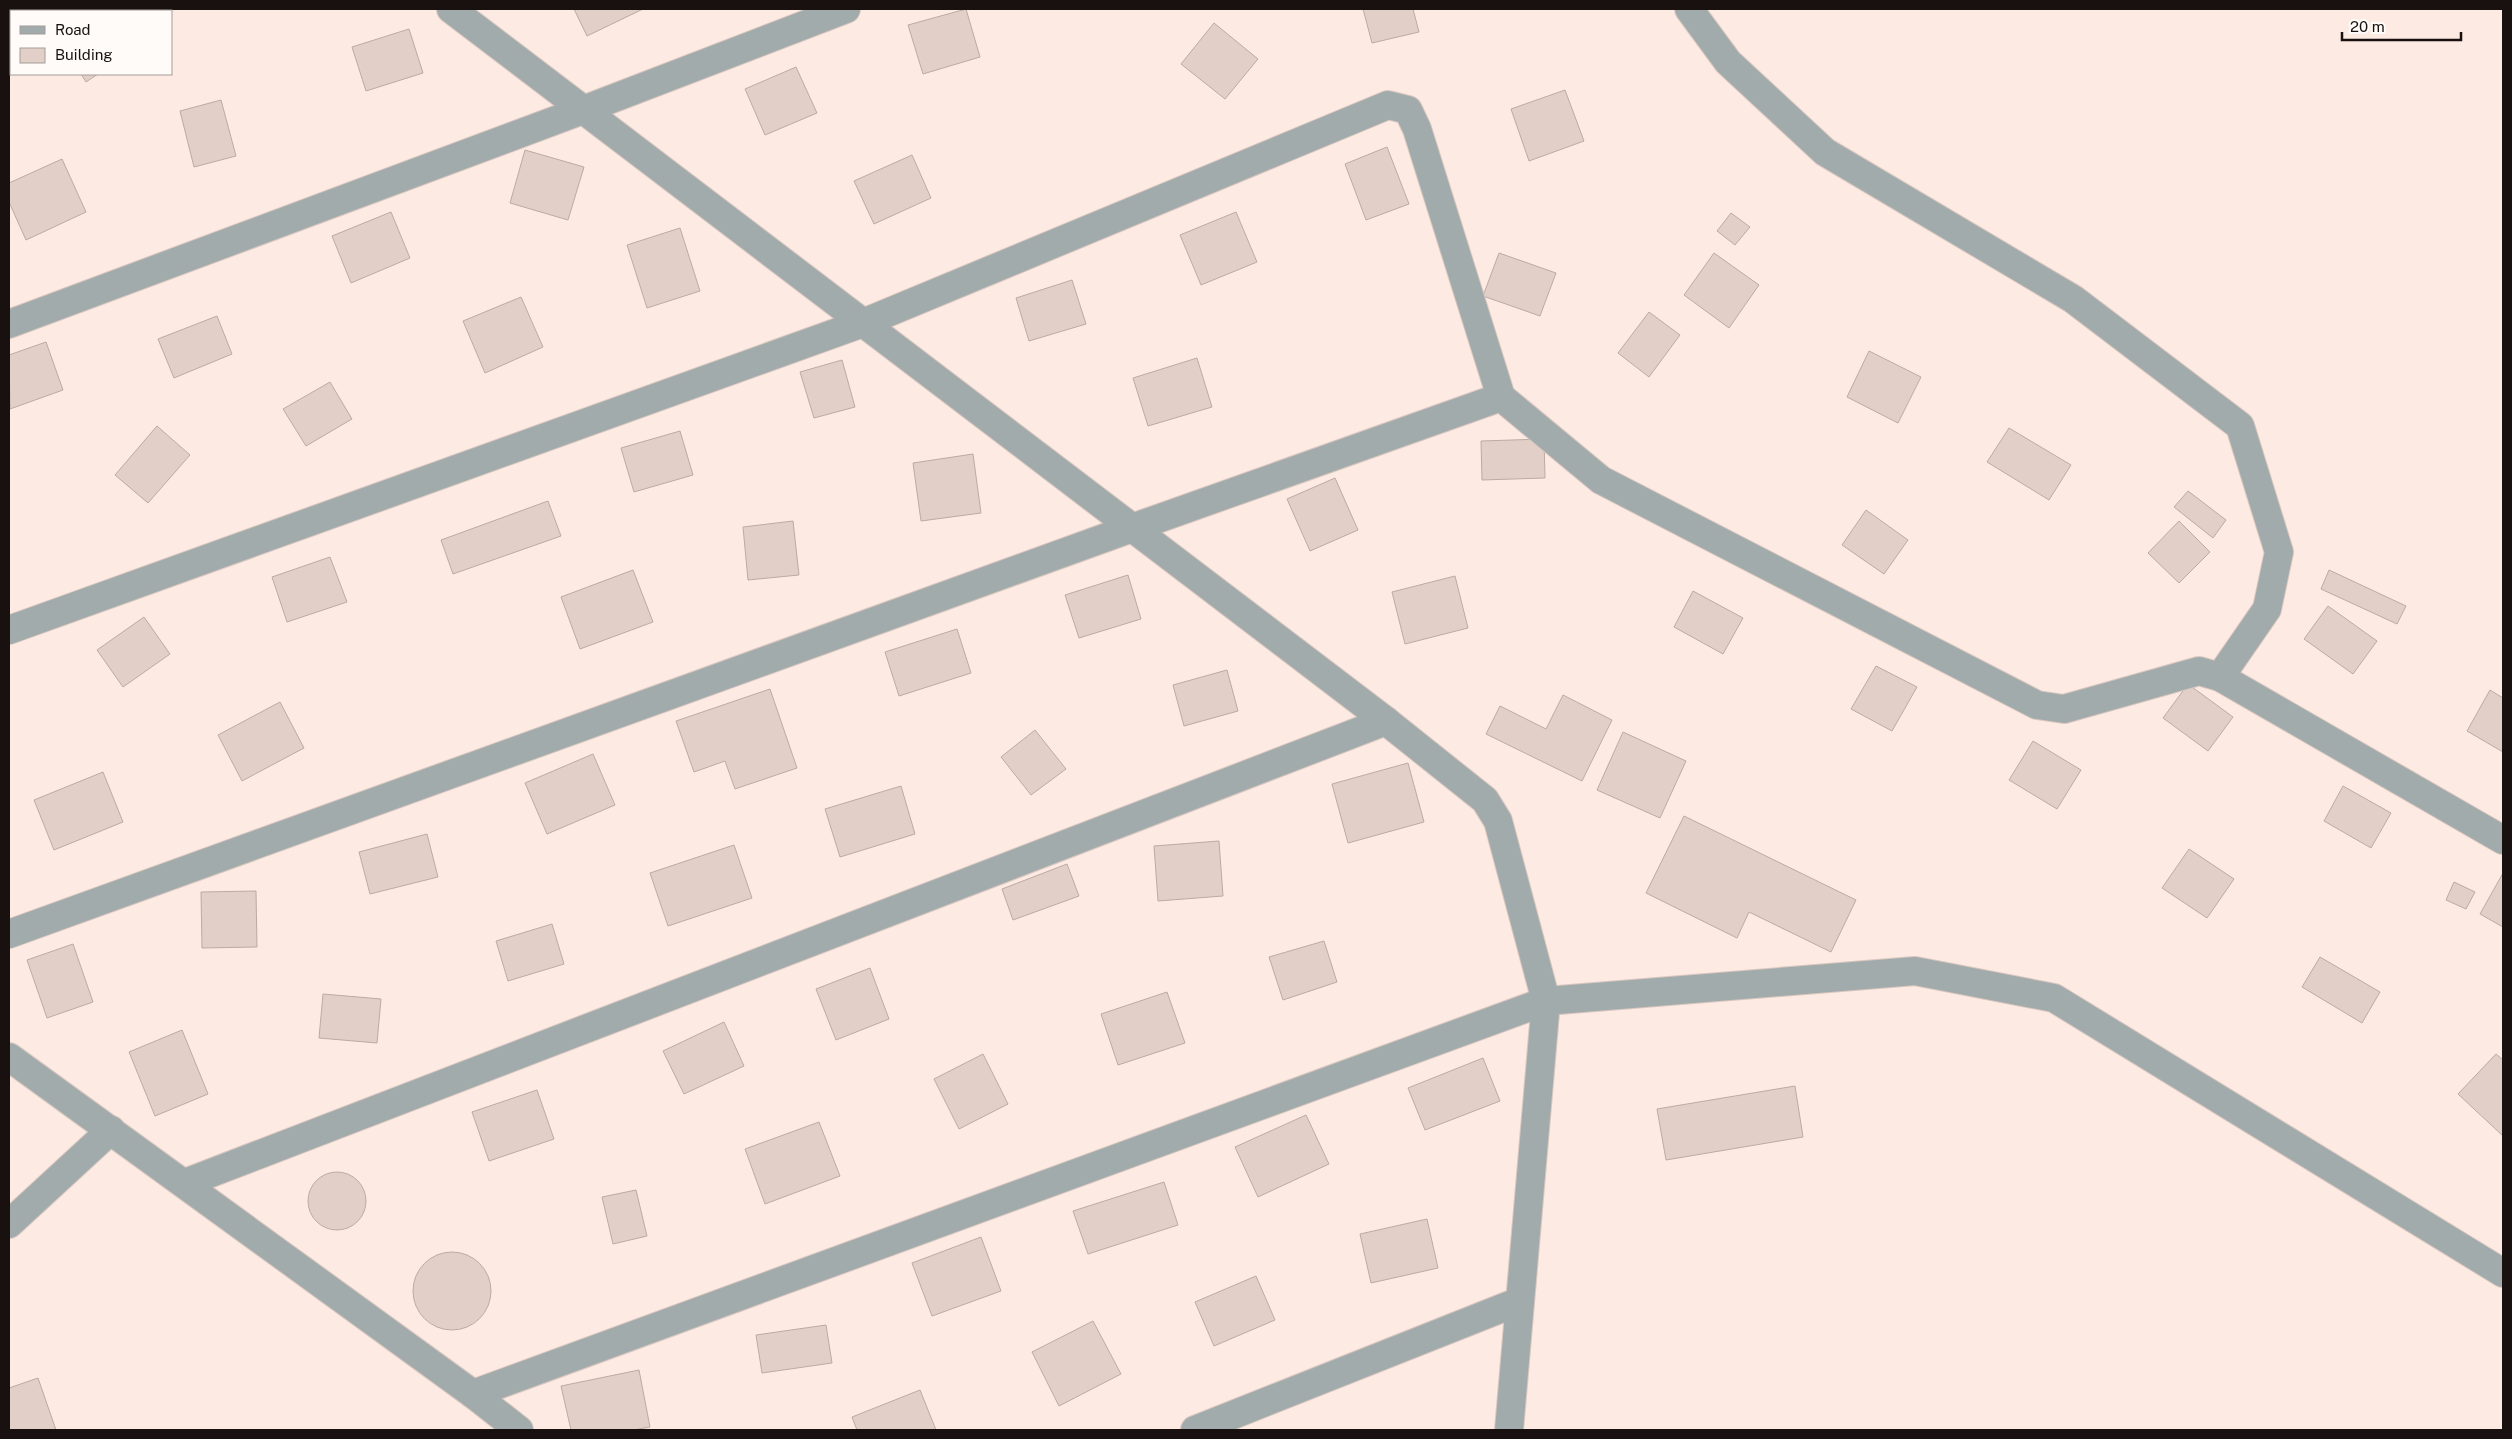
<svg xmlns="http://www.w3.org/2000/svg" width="2512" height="1439" font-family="'Public Sans',sans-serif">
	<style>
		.building { fill: #e2cfc7; stroke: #bdaaa3 }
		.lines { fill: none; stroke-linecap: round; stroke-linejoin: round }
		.street-casing { stroke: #d8c7c0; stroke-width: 30 }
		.street { stroke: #a2abab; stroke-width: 28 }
	</style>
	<rect width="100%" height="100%" fill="#fdeae2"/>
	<g class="building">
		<polygon points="574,9 643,9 587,36"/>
		<polygon points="966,9 980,57 923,74 908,25"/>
		<polygon points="1363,9 1413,9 1419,32 1372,43"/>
		<polygon points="1214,23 1258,59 1225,99 1181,64"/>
		<polygon points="409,29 423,73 366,91 352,47"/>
		<polygon points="796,67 817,113 765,135 745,89"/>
		<polygon points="81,74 98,74 86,82"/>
		<polygon points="1565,90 1584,141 1529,161 1511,109"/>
		<polygon points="221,100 236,156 194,167 180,111"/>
		<polygon points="1387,147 1409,204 1366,220 1345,164"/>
		<polygon points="525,150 584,167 568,220 510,203"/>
		<polygon points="912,155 931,198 874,224 854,181"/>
		<polygon points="62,159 86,212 26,240 9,202 9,183"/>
		<polygon points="391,212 410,258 351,283 332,236"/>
		<polygon points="1236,212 1257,262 1201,285 1180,235"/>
		<polygon points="1731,213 1750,227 1735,245 1717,231"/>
		<polygon points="680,228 700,291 647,308 627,245"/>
		<polygon points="1499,253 1556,273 1540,316 1483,296"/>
		<polygon points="1714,253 1759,285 1729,328 1684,295"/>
		<polygon points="1072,280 1086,324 1029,341 1016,298"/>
		<polygon points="521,297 543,347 485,373 463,321"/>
		<polygon points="1649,312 1680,335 1649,377 1618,353"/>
		<polygon points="217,316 232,354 174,378 158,339"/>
		<polygon points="46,342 63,390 10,409 9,355"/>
		<polygon points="1869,351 1921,377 1898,423 1847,397"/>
		<polygon points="1197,358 1212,407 1148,426 1133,378"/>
		<polygon points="842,360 855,407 814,418 800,372"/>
		<polygon points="330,382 352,419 306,446 283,409"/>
		<polygon points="157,426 190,455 148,503 115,475"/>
		<polygon points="2009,428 2071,465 2049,500 1987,462"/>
		<polygon points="680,431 693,475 634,492 621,448"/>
		<polygon points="1544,439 1545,478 1482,480 1481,441"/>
		<polygon points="973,454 981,513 921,521 913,463"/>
		<polygon points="1335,478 1358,530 1310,551 1287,499"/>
		<polygon points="2188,491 2226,520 2213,538 2174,507"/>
		<polygon points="548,501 561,536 453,574 441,540"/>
		<polygon points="1866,510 1908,540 1884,574 1842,545"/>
		<polygon points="793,521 799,575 748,580 743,527"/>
		<polygon points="2179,521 2210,552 2179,583 2148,553"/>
		<polygon points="330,557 347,602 287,622 272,577"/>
		<polygon points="633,570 653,622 580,649 561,597"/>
		<polygon points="2329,570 2406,606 2397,624 2321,589"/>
		<polygon points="1128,575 1141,619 1079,638 1065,595"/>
		<polygon points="1455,576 1468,628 1405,644 1392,592"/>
		<polygon points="1693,591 1743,618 1723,654 1674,627"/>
		<polygon points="2328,606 2377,641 2353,674 2304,639"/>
		<polygon points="144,617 170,654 123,687 97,650"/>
		<polygon points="957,629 971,673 899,696 885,652"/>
		<polygon points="1876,666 1917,687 1892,731 1851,709"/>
		<polygon points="1227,670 1238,711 1184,726 1173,685"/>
		<polygon points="2188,684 2233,717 2208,751 2163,718"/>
		<polygon points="770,689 797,768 735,789 725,761 694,772 676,721"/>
		<polygon points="2490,690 2503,698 2503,752 2467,731"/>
		<polygon points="1563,695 1612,720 1582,781 1486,734 1500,706 1546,729"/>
		<polygon points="280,702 304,748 242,781 218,735"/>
		<polygon points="1035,730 1066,769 1031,795 1001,757"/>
		<polygon points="1623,732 1686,761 1660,818 1597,790"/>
		<polygon points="2033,741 2081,770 2057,809 2009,780"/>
		<polygon points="593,754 615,805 547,834 525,783"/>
		<polygon points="1408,763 1424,822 1348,843 1332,784"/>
		<polygon points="103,772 123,822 54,850 34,800"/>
		<polygon points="901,786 915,834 840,857 825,809"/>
		<polygon points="2343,786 2391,813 2371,848 2324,821"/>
		<polygon points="1684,816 1856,900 1831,952 1749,912 1737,938 1646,893"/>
		<polygon points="427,834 438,877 370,894 359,852"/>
		<polygon points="1219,841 1223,896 1158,901 1154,846"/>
		<polygon points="734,845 752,898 668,926 650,873"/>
		<polygon points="2189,849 2234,879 2207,918 2162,888"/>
		<polygon points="1067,864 1079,896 1013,920 1002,889"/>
		<polygon points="2503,873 2503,927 2480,914"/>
		<polygon points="2454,882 2475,892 2466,909 2446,900"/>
		<polygon points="256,891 257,947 202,948 201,892"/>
		<polygon points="552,924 564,964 508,981 496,941"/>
		<polygon points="1324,941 1337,982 1283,1000 1269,957"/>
		<polygon points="73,944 93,1002 47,1018 27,960"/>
		<polygon points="2320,957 2380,992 2362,1023 2302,987"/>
		<polygon points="870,968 889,1019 836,1040 816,989"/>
		<polygon points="1167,992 1185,1043 1118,1065 1101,1014"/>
		<polygon points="323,994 381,999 377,1043 319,1038"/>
		<polygon points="724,1022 744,1066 684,1094 663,1051"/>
		<polygon points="182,1030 208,1094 155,1116 129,1052"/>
		<polygon points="983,1054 1008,1104 959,1129 934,1079"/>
		<polygon points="2496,1054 2503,1060 2503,1136 2458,1094"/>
		<polygon points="1483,1058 1500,1101 1425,1130 1408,1088"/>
		<polygon points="1795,1086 1803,1137 1666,1160 1657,1109"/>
		<polygon points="537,1090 554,1139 489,1161 472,1112"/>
		<polygon points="1306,1115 1329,1164 1258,1197 1235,1147"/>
		<polygon points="819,1122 840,1176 765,1204 745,1149"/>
		<circle cx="337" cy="1201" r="29"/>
		<polygon points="1164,1182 1178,1225 1088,1254 1073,1211"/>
		<polygon points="636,1190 647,1236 613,1244 602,1197"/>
		<polygon points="1427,1219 1438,1268 1371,1283 1360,1234"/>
		<polygon points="981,1237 1001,1291 932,1316 912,1263"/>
		<circle cx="452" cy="1291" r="39"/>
		<polygon points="1256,1276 1275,1320 1214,1346 1195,1302"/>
		<polygon points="1093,1321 1121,1374 1059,1406 1032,1352"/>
		<polygon points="826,1325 832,1363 762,1373 756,1335"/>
		<polygon points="639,1370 650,1427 633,1430 571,1430 561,1386"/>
		<polygon points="38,1378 56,1430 9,1430 9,1388"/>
		<polygon points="920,1390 936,1430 857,1430 852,1417"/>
	</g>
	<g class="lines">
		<g class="street-casing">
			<g id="street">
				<polyline points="9,9 10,9"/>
				<polyline points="451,9 1386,721 1485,800 1498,821 1546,1001 1509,1430"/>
				<polyline points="1689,9 1728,62 1825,152 2073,299 2240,426 2279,552 2267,609 2220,677"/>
				<polyline points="9,324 583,110 846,9"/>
				<polyline points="1501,397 1601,480 2037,705 2064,709 2199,671 2220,677 2503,840"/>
				<polyline points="9,630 863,323 1388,105 1408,110 1417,129 1501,397 1132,528 9,934"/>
				<polyline points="9,1057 473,1394 519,1430"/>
				<polyline points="185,1183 1386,721"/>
				<polyline points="9,1224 111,1130"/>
				<polyline points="473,1394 1546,1001 1915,971 2054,998 2503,1273"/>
				<polyline points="1195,1430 1520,1301"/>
			</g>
		</g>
		<use href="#street" class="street"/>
	</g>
	<rect width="2512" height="1439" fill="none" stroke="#18110f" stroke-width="20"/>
	<rect x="10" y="10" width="162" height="65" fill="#fffbf9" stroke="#a39d9b"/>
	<rect x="20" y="26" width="25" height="8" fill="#a2abab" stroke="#a39d9b"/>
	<text x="55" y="35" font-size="15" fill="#18110f">Road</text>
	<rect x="20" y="48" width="25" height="15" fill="#e2cfc7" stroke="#a39d9b"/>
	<text x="55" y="60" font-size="15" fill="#18110f">Building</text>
	<path d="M2342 32v8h119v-8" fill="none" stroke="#18110f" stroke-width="2.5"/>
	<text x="2350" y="32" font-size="15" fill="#18110f" stroke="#fffbf9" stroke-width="4" paint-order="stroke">20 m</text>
</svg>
